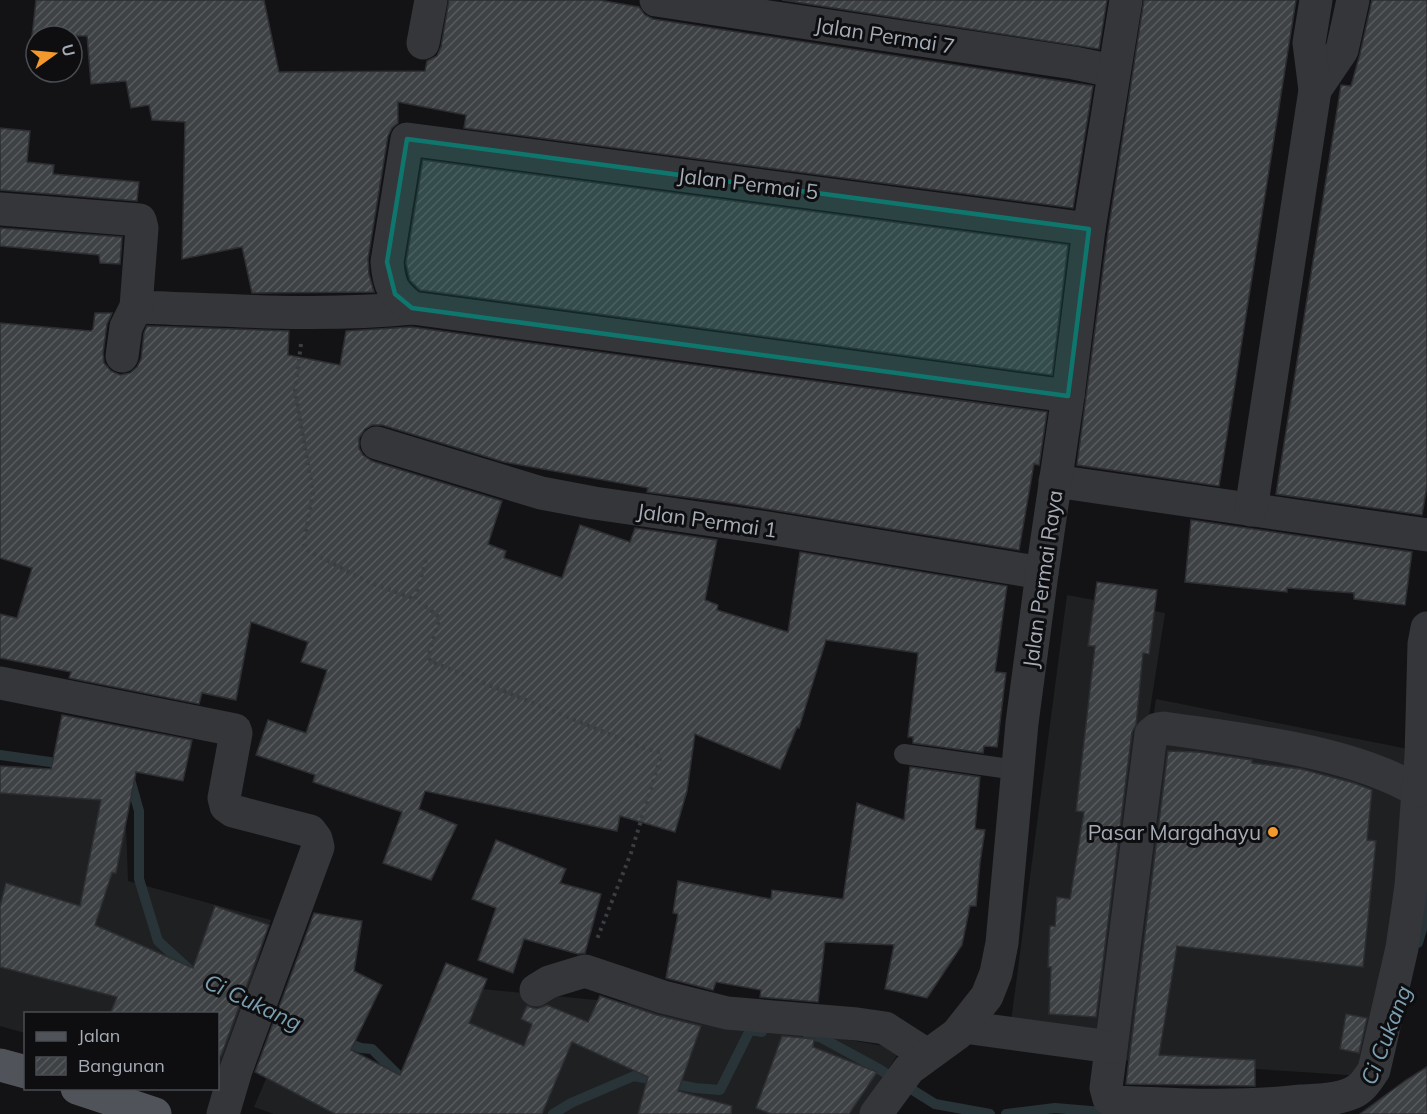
<svg xmlns="http://www.w3.org/2000/svg" width="1427" height="1114" font-family="Mulish,sans-serif">
	<style>
		.built { fill: #1f2022 }
		.lines { fill: none; stroke-linecap: round; stroke-linejoin: round }
		.stream { stroke: #293439; stroke-width: 10 }
		.building { fill: url(#building-hatch); stroke: #2d2e31; stroke-width: 1.5 }
		.path { stroke: #3a3d41; stroke-width: 4; stroke-dasharray: 3 4.5; stroke-linecap: butt }
		.service { stroke: #34363a; stroke-width: 20 }
		.minor { stroke: #34363a; stroke-width: 33 }
		.tertiary { stroke: #34363a; stroke-width: 33 }
		.primary { stroke: #505359; stroke-width: 33 }
		.marked { fill: #0f766e; fill-opacity: 0.2; stroke: #0f766e; stroke-width: 4.5; stroke-linejoin: round }
		.poi-dot { fill: #f3982d; stroke: #0e0e10; stroke-width: 2 }
		.labels { text-anchor: middle; dominant-baseline: central; stroke-width: 6; stroke-linejoin: round; paint-order: stroke }
		.street-label { font-size: 21px; fill: #a5acb6; stroke: #0e0e10 }
		.poi-label { font-size: 21px; fill: #a5acb6; stroke: #0e0e10; text-anchor: end }
		.water-label { font-size: 22px; font-style: italic; fill: #7b9fb1; stroke: #0e0e10 }
	</style>
	<defs>
		<pattern id="building-hatch" width="6" height="6" patternUnits="userSpaceOnUse" patternTransform="scale(1.5)"><rect width="6" height="6" fill="#3f4245"/><path d="M-1 1l2-2M0 6l6-6M5 7l2-2" fill="none" stroke="#585b5e"/></pattern>
	</defs>
	<rect width="100%" height="100%" fill="#131315"/>
	<g class="built">
		<polygon points="1067,595 1165,613 1097,1052 1009,1037"/>
		<polygon points="1156,699 1408,749 1413,915 1363,1076 1103,1059"/>
		<polygon points="0,789 125,801 128,881 271,920 218,1087 218,1014 26,1014 25,1033 0,1026"/>
		<polygon points="451,986 648,1005 901,1049 860,1114 274,1114 254,1107 287,1030 401,1078"/>
	</g>
	<g class="lines">
		<g class="stream">
			<polyline points="0,755 64,764"/>
			<polyline points="128,777 130,779 139,811 139,879 158,941 192,972"/>
			<polyline points="1418,943 1426,915 1424,891"/>
			<polyline points="808,1036 820,1037 879,1069 935,1104 990,1114"/>
			<polyline points="342,1041 361,1048 372,1049 402,1079 405,1080"/>
			<polyline points="553,1114 571,1103 634,1076 695,1088 720,1090 750,1030 762,1032"/>
			<polyline points="1006,1114 1055,1108 1114,1113"/>
		</g>
	</g>
	<g class="building">
		<polygon points="36,0 264,0 279,72 425,71 427,61 437,56 441,47 449,0 599,0 639,7 645,15 653,19 1093,86 1073,208 464,128 466,115 398,102 398,123 392,128 388,136 368,259 369,274 374,292 252,293 242,247 182,259 185,122 152,120 149,105 131,108 126,81 91,84 87,36 32,36"/>
		<polygon points="782,0 1107,0 1099,49"/>
		<polygon points="1144,0 1296,0 1219,486 1077,465 1108,232"/>
		<polygon points="1372,0 1427,0 1427,486 1422,515 1276,494 1341,85 1351,86 1360,54"/>
		<polygon points="0,128 30,131 27,162 54,165 53,174 139,182 137,201 0,190"/>
		<polygon points="423,160 1068,245 1052,375 420,290 410,280 406,263"/>
		<polygon points="0,228 122,237 120,264 100,263 99,255 0,246"/>
		<polygon points="95,313 112,313 107,324 103,353 104,363 111,371 120,375 130,373 137,367 141,359 144,333 147,326 289,331 288,355 340,365 346,331 411,327 1047,412 1039,465 1034,464 1019,550 724,502 647,492 648,488 504,462 382,425 372,425 365,429 359,438 359,448 363,455 372,461 502,501 488,544 506,551 504,558 562,578 580,525 630,542 635,528 717,540 705,600 718,605 717,610 788,632 800,552 1007,586 995,672 1006,673 997,747 984,746 983,753 913,743 913,737 908,737 918,653 826,640 799,728 797,727 780,769 695,734 687,791 675,832 620,816 617,831 425,791 419,809 457,825 431,880 383,863 402,812 313,782 315,775 256,755 268,720 306,733 327,670 301,662 308,642 251,622 236,700 202,693 199,704 69,678 71,672 0,658 0,614 17,618 32,568 0,558 0,323 91,331 93,329"/>
		<polygon points="1191,520 1412,552 1405,605 1354,599 1354,593 1287,588 1287,592 1185,582"/>
		<polygon points="1097,582 1157,590 1149,654 1143,653 1136,725 1132,732 1096,1017 1049,1014 1051,967 1048,967 1050,926 1055,926 1057,897 1070,899 1084,812 1076,811 1095,646 1088,646"/>
		<polygon points="62,715 192,740 183,781 136,772 116,873 112,873 95,925 193,968 215,906 269,925 221,1056 218,1054 218,1014 110,1014 117,997 0,967 0,906 6,883 80,906 101,800 0,793 0,766 51,769"/>
		<polygon points="1168,751 1198,752 1252,760 1252,763 1301,769 1354,783 1372,790 1367,840 1376,841 1363,967 1177,946 1159,1055 1255,1060 1255,1086 1126,1084"/>
		<polygon points="910,767 980,777 975,829 985,830 980,863 976,906 970,906 962,945 927,998 885,989 894,945 825,942 818,1002 760,997 761,990 716,982 713,990 666,978 678,914 673,913 678,881 771,899 772,890 843,899 857,803 904,820"/>
		<polygon points="496,840 566,869 560,883 601,894 585,953 578,954 524,939 513,973 478,960 496,908 472,899"/>
		<polygon points="314,913 362,921 354,971 382,985 351,1050 400,1075 446,963 487,979 469,1023 524,1046 532,1024 521,1019 527,1006 537,1009 547,1005 588,1022 600,996 657,1015 701,1026 678,1091 732,1106 731,1114 638,1114 648,1077 572,1042 542,1114 335,1114 255,1072"/>
		<polygon points="1346,1014 1367,1018 1359,1053 1340,1049"/>
		<polygon points="782,1036 814,1039 813,1047 877,1072 849,1114 771,1114 756,1108"/>
		<polygon points="1427,1067 1427,1114 1360,1114 1406,1080"/>
	</g>
	<g class="lines">
		<g class="path">
			<polyline points="301,344 295,391 313,493 304,541 305,549 368,582 415,599"/>
			<polyline points="426,560 415,599 437,615 439,620 429,654 430,661 641,747 658,752 660,759 631,853 597,939"/>
		</g>
		<polyline class="service" points="904,754 1017,770"/>
		<g class="minor">
			<polyline points="656,0 1074,63 1113,71"/>
			<polyline points="423,43 431,0"/>
			<polyline points="1315,90 1342,50 1353,0"/>
			<path d="M0 209 140 220 142 228 136 307C228 310 321 317 412 308L1068 396"/>
			<path d="M412 308C393 293 389 287 387 262L407 139 1089 229"/>
			<polyline points="122,356 126,327 136,307"/>
			<polyline points="377,443 541,493 594,503 768,528 1042,573"/>
			<polyline points="1055,481 1427,535"/>
			<polyline points="1251,510 1315,90 1309,43 1316,0"/>
			<polyline points="0,683 235,730 236,733 224,798 226,806 233,811 310,831 316,839 318,847 236,1070 223,1114"/>
			<path d="M1164 728C1244 740 1348 750 1418 791L1411 886 1402 948 1374 1070C1367 1080 1363 1088 1352 1093 1336 1100 1318 1100 1301 1101 1240 1108 1178 1105 1116 1102L1109 1099 1106 1088 1151 734 1157 729Z"/>
			<polyline points="1418,791 1421,757 1424,644 1427,628"/>
			<polyline points="536,990 549,982 585,971 663,997 727,1013 857,1024 885,1028 927,1055"/>
			<polyline points="964,1027 1111,1047"/>
		</g>
		<polyline class="tertiary" points="876,1114 909,1069 957,1034 987,996 996,973 1002,943 1022,723 1042,573 1068,396 1089,229 1126,0"/>
		<g class="primary">
			<polyline points="0,1065 26,1072"/>
			<polyline points="77,1088 155,1114"/>
		</g>
	</g>
	<path class="marked" d="M407 139 1089 229 1068 396 412 308 395 294 387 262Z"/>
	<circle class="poi-dot" cx="1273" cy="832" r="6"/>
	<g class="labels">
		<g class="street-label">
			<text transform="translate(885 35) rotate(9)">Jalan Permai 7</text>
			<text transform="translate(748 183) rotate(7)">Jalan Permai 5</text>
			<text transform="translate(707 520) rotate(8)">Jalan Permai 1</text>
			<text transform="translate(1042 579) rotate(-82)">Jalan Permai Raya</text>
		</g>
		<g class="poi-label">
			<text x="1261" y="832">Pasar Margahayu</text>
		</g>
		<g class="water-label">
			<text transform="translate(253 1002) rotate(25)">Ci Cukang</text>
			<text transform="translate(1386 1035) rotate(-69)">Ci Cukang</text>
		</g>
	</g>
	<rect x="24" y="1012" width="195" height="78" fill="#0e0e10" stroke="#4a4d52" stroke-width="1.5"/>
	<rect x="36" y="1032" width="30" height="9" fill="#505359" stroke="#4a4d52" stroke-width="1.5"/>
	<text x="78" y="1042" font-size="18" fill="#a5acb6">Jalan</text>
	<rect x="36" y="1057" width="30" height="18" fill="url(#building-hatch)" stroke="#4a4d52" stroke-width="1.5"/>
	<text x="78" y="1072" font-size="18" fill="#a5acb6">Bangunan</text>
	<g transform="translate(54 54) rotate(75)"><circle r="28" fill="#0e0e10" stroke="#4a4d52" stroke-width="1.5"/>
	<path d="M0-4.5L10 22L0 15L-10 22Z" fill="#f3982d"/>
	<text y="-9" font-size="16" font-weight="bold" text-anchor="middle" fill="#a5acb6">U</text>
	</g>
</svg>
